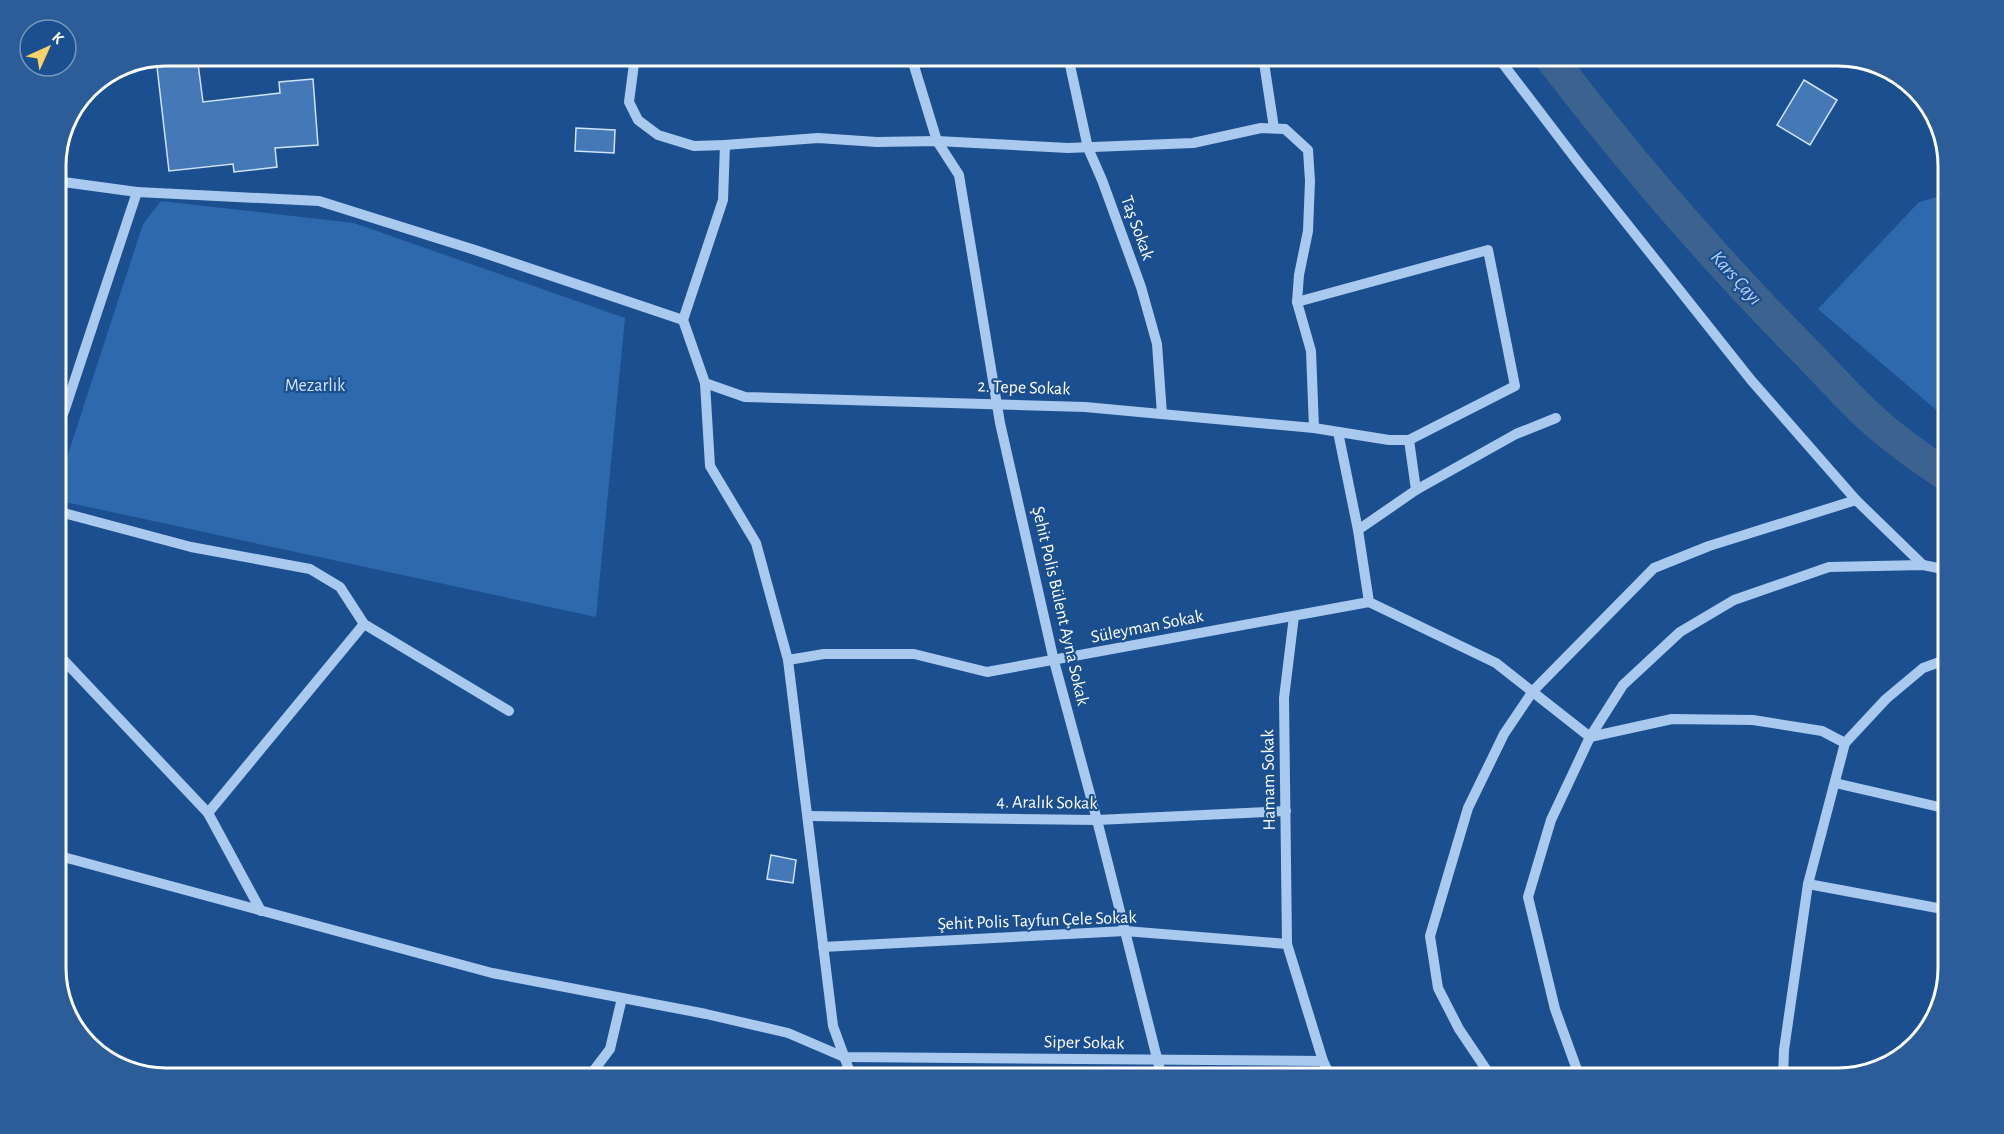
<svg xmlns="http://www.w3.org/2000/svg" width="2004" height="1134" font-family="'Alegreya Sans',sans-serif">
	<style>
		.green { fill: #2e69ad }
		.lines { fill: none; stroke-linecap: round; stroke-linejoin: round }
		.river { stroke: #3c6290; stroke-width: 32 }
		.building { fill: #4478b7; stroke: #cfe3fa; stroke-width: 1.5 }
		.minor { stroke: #a9c9ee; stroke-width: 10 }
		.labels { text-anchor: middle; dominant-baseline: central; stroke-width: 4.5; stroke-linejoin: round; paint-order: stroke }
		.street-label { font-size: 18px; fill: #fff; stroke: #1b4f8f }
		.park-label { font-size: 18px; fill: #cfe3fa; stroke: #1b4f8f }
		.water-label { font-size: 20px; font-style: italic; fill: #b5d3f5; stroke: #1b4f8f }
		.rim { fill: none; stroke: #fff; stroke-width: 3 }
	</style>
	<rect width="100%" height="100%" fill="#1b4f8f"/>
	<g class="green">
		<polygon points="1948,194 1948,420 1818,309 1919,202"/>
		<polygon points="161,201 354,223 625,318 596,617 56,500 56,491 143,224"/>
	</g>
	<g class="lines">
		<path class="river" d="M1549 56C1627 158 1711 256 1802 348 1826 372 1849 399 1875 422 1898 442 1923 460 1948 476"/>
	</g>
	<g class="building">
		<polygon points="166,56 197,56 203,102 280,93 279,82 313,79 318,145 275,148 277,167 234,172 233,164 169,171 156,58"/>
		<polygon points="1804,80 1837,100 1810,145 1777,125"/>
		<polygon points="576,128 615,130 614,153 575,151"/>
		<polygon points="771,855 796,860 793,883 767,879"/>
	</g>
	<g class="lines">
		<g class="minor">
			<polyline points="635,56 629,102 638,120 658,135 694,146 725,145 723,200 683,320"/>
			<polyline points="911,56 937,141 959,175 1000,423 1054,661 1097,820 1162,1078"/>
			<polyline points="1068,56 1088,148 1102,180 1141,287 1157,344 1162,414"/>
			<polyline points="1263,56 1274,128"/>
			<polyline points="1497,56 1581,166 1751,380 1856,500"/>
			<polyline points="725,145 818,138 877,142 937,141 1068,148 1193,143 1261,128 1285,129 1308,150 1310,181 1308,231 1299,275 1297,302 1311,351 1314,428"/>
			<polyline points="56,181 137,192"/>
			<polyline points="683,320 705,383 745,397 1085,407 1314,428 1389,440 1409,440 1515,386 1488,250 1297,302"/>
			<polyline points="705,383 710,466 756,543 788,660 833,1026 852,1078"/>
			<polyline points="56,430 65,409 137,192 319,201 475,250 683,320"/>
			<polyline points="1338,432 1358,530"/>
			<polyline points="1409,440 1416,490 1358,530 1369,602 1496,663 1590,737"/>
			<polyline points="1416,490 1516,434 1556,418"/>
			<polyline points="56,511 191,547 310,569 340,587 364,624"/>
			<polyline points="1294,616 1284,698 1287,944 1323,1061 1331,1078"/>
			<polyline points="56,652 208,813 261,911"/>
			<polyline points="788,660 824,654 914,654 987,672 1369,602"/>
			<polyline points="1590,737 1672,719 1753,720 1822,731 1845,743 1886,699 1923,668 1948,659"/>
			<polyline points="1835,783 1948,809"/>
			<polyline points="208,813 364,624 509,711"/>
			<polyline points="808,816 1097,820 1286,811"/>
			<polyline points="56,855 492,973 706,1014 788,1033 844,1057 1323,1061"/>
			<polyline points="1808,884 1948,910"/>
			<polyline points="823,947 1125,931 1287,944"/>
			<polyline points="588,1078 610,1049 622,998"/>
			<polyline points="1492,1078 1459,1029 1438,988 1430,936 1468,808 1504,734 1533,691 1654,568 1709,546 1856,500 1923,565"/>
			<polyline points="1580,1078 1555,1009 1528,897 1551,820 1590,737 1623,685 1680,632 1734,600 1829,567 1923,565 1948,570"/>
			<polyline points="1783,1078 1784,1050 1808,884 1845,743"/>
		</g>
	</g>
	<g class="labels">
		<g class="street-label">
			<text transform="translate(1137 228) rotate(70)">Taş Sokak</text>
			<text transform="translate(1024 388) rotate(2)">2. Tepe Sokak</text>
			<text transform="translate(1060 606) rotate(77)">Şehit Polis Bülent Ayna Sokak</text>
			<text transform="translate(1147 627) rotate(-11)">Süleyman Sokak</text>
			<text transform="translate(1269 780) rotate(-91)">Hamam Sokak</text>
			<text transform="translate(1047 803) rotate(1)">4. Aralık Sokak</text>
			<text transform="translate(1037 921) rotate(-2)">Şehit Polis Tayfun Çele Sokak</text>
			<text transform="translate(1084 1043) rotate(1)">Siper Sokak</text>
		</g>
		<g class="park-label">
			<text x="315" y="386">Mezarlık</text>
		</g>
		<g class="water-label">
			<text transform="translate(1736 278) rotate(48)">Kars Çayı</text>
		</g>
	</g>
	<path d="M0 0H2004V1134H0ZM166 66H1838A100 100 0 0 1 1938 166V968A100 100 0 0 1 1838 1068H166A100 100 0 0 1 66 968V166A100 100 0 0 1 166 66Z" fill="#2d5d98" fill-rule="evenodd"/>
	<path class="rim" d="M166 66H1838A100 100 0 0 1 1938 166V968A100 100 0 0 1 1838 1068H166A100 100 0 0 1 66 968V166A100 100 0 0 1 166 66Z"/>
	<g transform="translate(48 48) rotate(45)"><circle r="28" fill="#1b4f8f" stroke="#7695bc" stroke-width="1.5"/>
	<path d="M0-4.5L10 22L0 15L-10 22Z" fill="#ffd166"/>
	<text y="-9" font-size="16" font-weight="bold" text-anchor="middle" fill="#ffffff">K</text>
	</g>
</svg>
